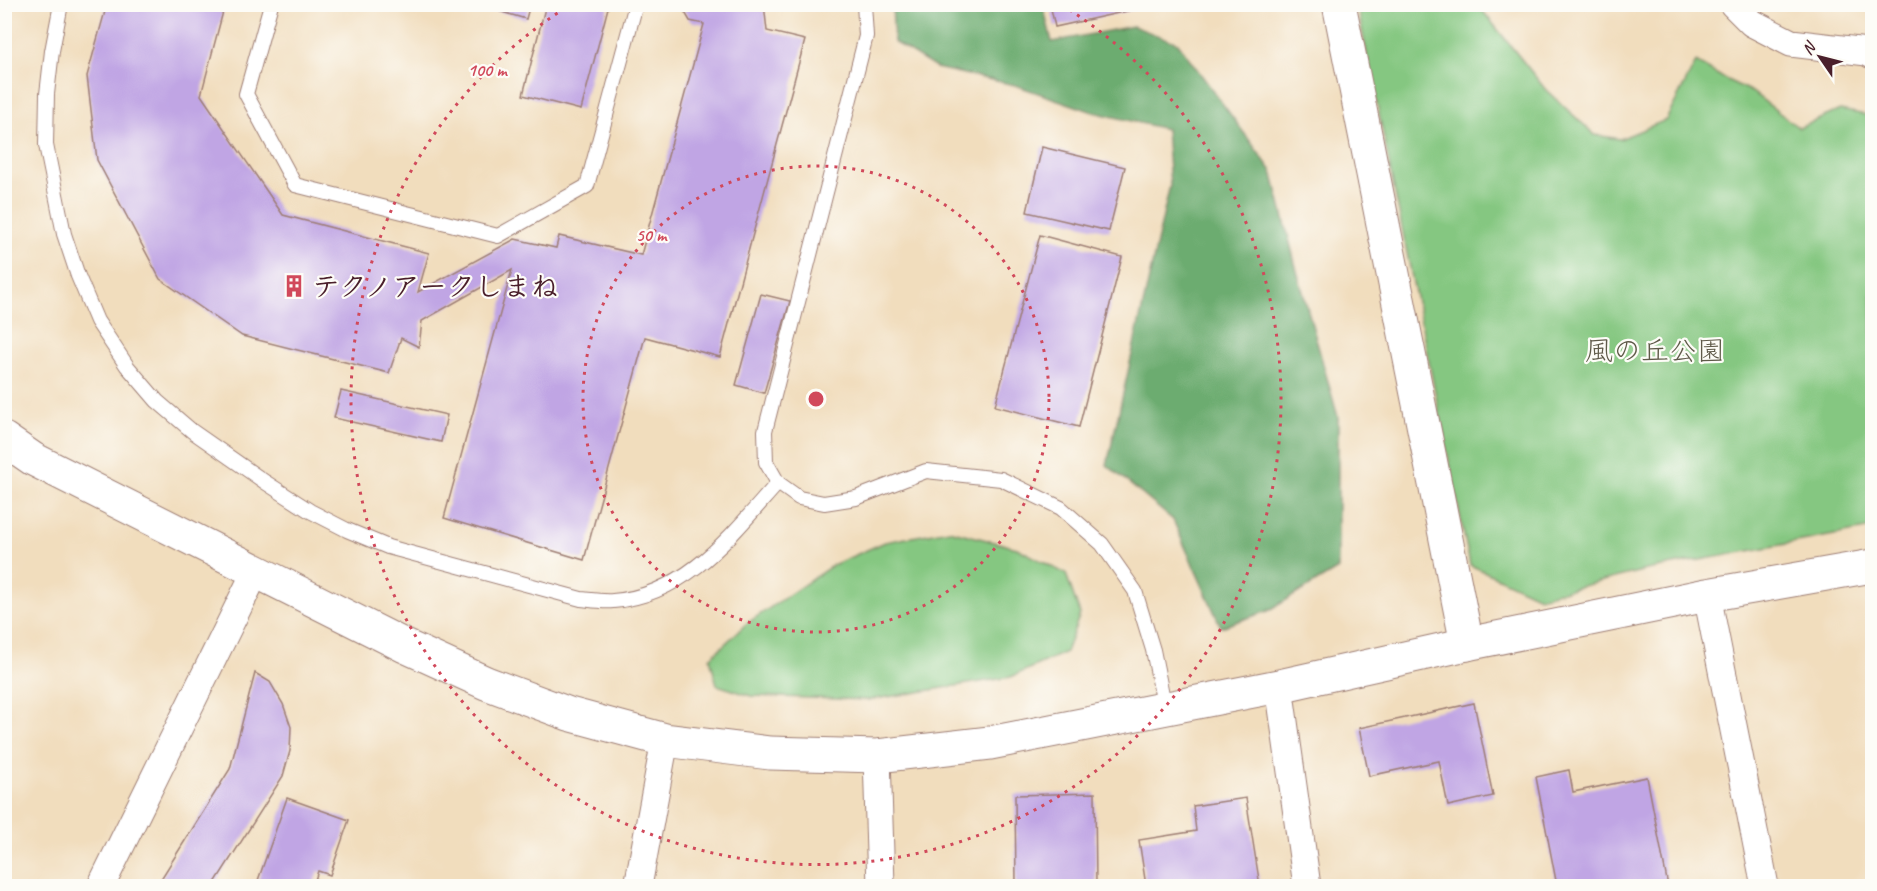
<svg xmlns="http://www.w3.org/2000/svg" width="1877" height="891" font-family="Caveat,'Klee One',sans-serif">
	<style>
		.green { fill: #85c781; stroke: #687356; stroke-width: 1.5 }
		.forest { fill: #6cac6f; stroke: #5b664d; stroke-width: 1.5 }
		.building { fill: #c0a5e4 }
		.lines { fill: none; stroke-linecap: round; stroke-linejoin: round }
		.service-casing { stroke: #9e7e74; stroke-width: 16 }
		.minor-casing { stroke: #9e7e74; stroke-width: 29 }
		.tertiary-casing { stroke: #9e7e74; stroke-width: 35 }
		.service { stroke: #fff; stroke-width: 14 }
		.minor { stroke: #fff; stroke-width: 27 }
		.tertiary { stroke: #fff; stroke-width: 33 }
		.ring { fill: none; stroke: #d1495b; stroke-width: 3; stroke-dasharray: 3 6 }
		.labels { text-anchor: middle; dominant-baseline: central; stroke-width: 4.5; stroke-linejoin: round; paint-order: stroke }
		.poi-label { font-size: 28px; font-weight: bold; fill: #4a1f2b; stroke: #fdfcf7; text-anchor: start }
		.park-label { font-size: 28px; fill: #5f5a49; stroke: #fdfcf7 }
		.centre { fill: #d1495b; stroke: #fdfcf7; stroke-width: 3 }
		.ring-label { font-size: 18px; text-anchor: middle; font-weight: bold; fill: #d1495b; stroke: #fdfcf7; stroke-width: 4.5; stroke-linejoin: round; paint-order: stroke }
	</style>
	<rect width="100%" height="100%" fill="#fdfcf7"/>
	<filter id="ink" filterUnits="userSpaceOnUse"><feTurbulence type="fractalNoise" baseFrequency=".0167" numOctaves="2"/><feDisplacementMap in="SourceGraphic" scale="12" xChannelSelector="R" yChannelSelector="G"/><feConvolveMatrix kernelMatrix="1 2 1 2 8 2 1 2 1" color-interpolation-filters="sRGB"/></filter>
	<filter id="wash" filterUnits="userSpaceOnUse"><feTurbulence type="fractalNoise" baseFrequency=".008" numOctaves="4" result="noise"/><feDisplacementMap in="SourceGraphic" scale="24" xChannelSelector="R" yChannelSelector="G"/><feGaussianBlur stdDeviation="1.35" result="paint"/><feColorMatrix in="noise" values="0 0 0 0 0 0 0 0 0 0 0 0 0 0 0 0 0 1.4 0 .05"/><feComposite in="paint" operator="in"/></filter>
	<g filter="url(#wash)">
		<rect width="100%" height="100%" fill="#f1ddbd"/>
		<g class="green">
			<polygon points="1357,5 1478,5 1546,90 1595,135 1620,139 1666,120 1696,62 1725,79 1752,92 1799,128 1840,110 1872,116 1872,528 1646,570 1539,597 1470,565"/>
			<polygon points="949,530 1017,548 1066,574 1080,614 1066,652 1011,677 869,700 751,696 717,685 710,658 746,624 833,565 885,542"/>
		</g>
		<polygon class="forest" points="892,5 1043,5 1052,42 1133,26 1178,43 1272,171 1297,271 1338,417 1338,569 1268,611 1221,627 1173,520 1107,465 1170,185 1166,129 1093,112 1015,85 936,68 894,42"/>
		<g id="blocks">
			<g class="building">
				<polygon points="107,4 225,4 201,95 283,215 429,253 418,292 515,239 556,248 559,236 641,255 704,24 690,21 680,4 764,4 767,31 805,40 720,357 645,337 584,560 444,518 512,270 422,321 419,347 401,338 389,373 242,336 160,279 97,160 87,76"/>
				<polygon points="474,4 530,4 526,19"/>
				<polygon points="546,4 609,4 581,110 523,95"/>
				<polygon points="1050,4 1146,4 1146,7 1055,27"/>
				<polygon points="1042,147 1125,167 1109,231 1027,212"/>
				<polygon points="1040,235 1122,257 1079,427 995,406"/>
				<polygon points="761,294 790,301 764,393 736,385"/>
				<polygon points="341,391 447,415 441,442 334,418"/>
				<polygon points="255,673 270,682 283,704 291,727 290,751 283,776 213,886 165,886 159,882 230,769"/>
				<polygon points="1474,703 1493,796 1448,806 1439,761 1369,776 1359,728"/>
				<polygon points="1569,770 1573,792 1647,777 1668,886 1557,886 1536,777"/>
				<polygon points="1095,793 1096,886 1016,886 1015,795"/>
				<polygon points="287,798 349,820 330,875 318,871 313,886 256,886"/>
				<polygon points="1246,798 1260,886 1146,886 1139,840 1196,831 1193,806"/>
			</g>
		</g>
	</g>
	<g filter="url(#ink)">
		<use href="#blocks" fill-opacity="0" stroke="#9e7e74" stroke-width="1.5"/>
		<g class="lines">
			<g class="service-casing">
				<g id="service">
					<path d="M61 4 52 51 47 94 46 145 64 234 78 276 97 321 127 366 157 401 192 431 265 482 310 511 347 530 388 547 581 599C591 600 602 602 613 601 687 595 732 534 778 483"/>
					<polyline points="271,4 246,94 295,185 498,236 587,186 636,4"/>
					<polyline points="864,4 866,36 765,431 766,462 778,483 799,498 824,503 856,498 926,471 1001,479 1061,508 1102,544 1135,591 1153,650 1165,709"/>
				</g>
			</g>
			<g class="minor-casing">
				<g id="minor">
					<polyline points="1733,4 1752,23 1791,43 1867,52 1872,55"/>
					<polyline points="1707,595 1765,886"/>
					<polyline points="1279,686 1307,886"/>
					<polyline points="877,756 881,886"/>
					<polyline points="101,886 256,571"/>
					<polyline points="638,886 665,740"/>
				</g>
			</g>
			<g class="tertiary-casing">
				<g id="tertiary">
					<polyline points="1339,4 1467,644"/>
					<polyline points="4,439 33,459 405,646 486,683 569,714 665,740 770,753 877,756 990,743 1279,686 1467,644 1707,595 1872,566"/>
				</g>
			</g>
			<use href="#service" class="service"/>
			<use href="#minor" class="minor"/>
			<use href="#tertiary" class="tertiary"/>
		</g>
	</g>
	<g class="ring">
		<circle cx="816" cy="399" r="233"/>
		<path d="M1062 5A465 465 0 1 1 570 5"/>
	</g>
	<defs>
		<g id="building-bare" transform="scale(1.8)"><path d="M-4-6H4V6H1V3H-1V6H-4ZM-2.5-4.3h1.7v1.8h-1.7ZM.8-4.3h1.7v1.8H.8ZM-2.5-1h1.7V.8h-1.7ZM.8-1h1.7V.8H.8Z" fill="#d1495b" stroke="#fdfcf7" stroke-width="2.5" paint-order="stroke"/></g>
	</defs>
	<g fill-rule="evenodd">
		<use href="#building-bare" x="294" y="286"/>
	</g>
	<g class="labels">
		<g class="poi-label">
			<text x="312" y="286">テクノアークしまね</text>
		</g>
		<g class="park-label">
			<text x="1655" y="350">風の丘公園</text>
		</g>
	</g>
	<circle cx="816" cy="399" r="9" class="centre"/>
	<g class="ring-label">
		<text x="487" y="76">100 m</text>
		<text x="651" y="241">50 m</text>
	</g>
	<rect width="1877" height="891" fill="none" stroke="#fdfcf7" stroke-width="24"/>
	<g transform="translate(1820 57) rotate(305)" stroke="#fdfcf7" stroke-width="4.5" paint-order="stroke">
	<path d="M0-4.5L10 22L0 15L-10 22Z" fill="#4a1f2b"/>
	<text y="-9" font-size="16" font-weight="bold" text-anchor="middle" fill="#4a1f2b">N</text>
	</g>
</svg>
